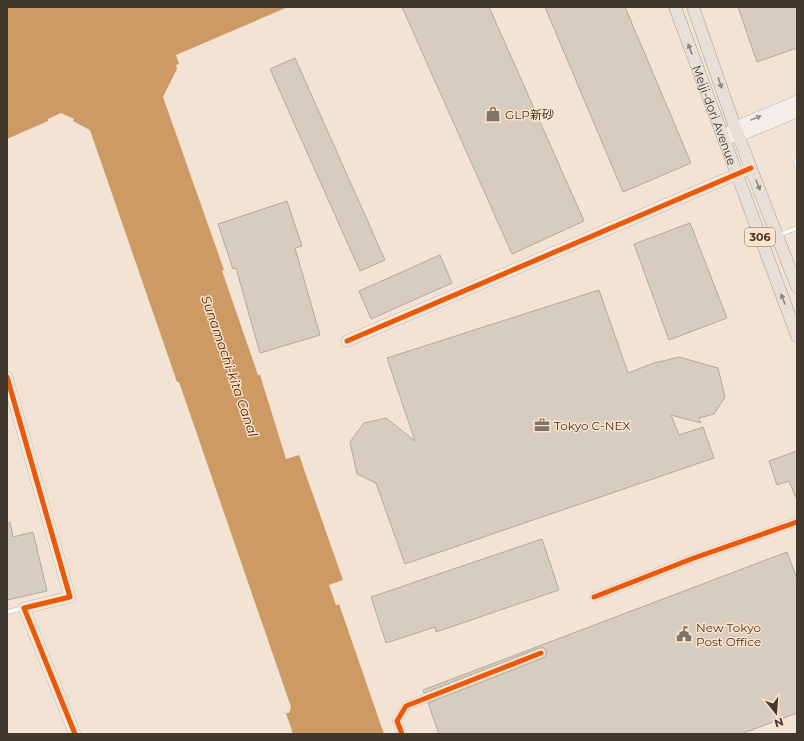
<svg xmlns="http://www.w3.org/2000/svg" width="804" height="741" font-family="Montserrat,'Noto Sans JP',sans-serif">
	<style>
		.water { fill: #ce9a63 }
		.building { fill: #d7ccc0; stroke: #b4a99e }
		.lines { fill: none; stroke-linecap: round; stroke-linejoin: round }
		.lane-casing { stroke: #c0b5aa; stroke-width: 5 }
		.street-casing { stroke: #c0b5aa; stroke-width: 9 }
		.secondary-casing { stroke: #c0b5aa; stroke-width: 12 }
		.primary-casing { stroke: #ae9d8c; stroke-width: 13 }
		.lane { stroke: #fdfbf9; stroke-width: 4 }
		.street { stroke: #fdfbf9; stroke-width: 8 }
		.secondary { stroke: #f3eee9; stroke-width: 11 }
		.primary { stroke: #e8e0d8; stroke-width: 12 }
		.cycleway-casing { stroke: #fee2c9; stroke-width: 8 }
		.cycleway { stroke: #e8590c; stroke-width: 5 }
		.oneway { fill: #8d847a }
		.oneway2 { fill: #9b938c }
		.labels { text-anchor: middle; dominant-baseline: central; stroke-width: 3; stroke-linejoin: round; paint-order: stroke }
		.shield { fill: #fee2c9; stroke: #7b6b5c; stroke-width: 1 }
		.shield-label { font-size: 11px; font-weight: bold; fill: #43382e }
		.poi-label { font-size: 12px; fill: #43382e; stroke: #fee2c9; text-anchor: start }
		.street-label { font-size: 12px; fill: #43382e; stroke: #fee2c9 }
		.water-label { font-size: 13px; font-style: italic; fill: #482b0c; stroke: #fee2c9 }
	</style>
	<rect width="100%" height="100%" fill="#f2e3d5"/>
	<polygon class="water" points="7,7 288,7 176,55 179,64 176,65 177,69 163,97 224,270 222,271 258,375 260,375 286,459 299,455 343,580 329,585 336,605 339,604 384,734 293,734 286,713 289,713 291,707 179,382 177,382 90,130 73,121 74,119 61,113 48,119 48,121 7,139"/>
	<g class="building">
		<polygon points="402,7 489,7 584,221 512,254"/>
		<polygon points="545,7 625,7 691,163 623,192"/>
		<polygon points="738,7 797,7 797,48 757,62"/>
		<polygon points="295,58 385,260 360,271 270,69"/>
		<polygon points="287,201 302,246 295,248 320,335 260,353 236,268 233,269 218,224"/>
		<polygon points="690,223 727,318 669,340 634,244"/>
		<polygon points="440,255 452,283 371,319 359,291"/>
		<polygon points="599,290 628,373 654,363 679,357 718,368 725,397 714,414 699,418 701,423 671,415 679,435 703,427 714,458 405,564 376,483 357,474 350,442 364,423 386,418 415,441 387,358"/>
		<polygon points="797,451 797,500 789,481 777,485 769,461"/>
		<polygon points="10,522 13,537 33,532 47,591 7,600 7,523"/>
		<polygon points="542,539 559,590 436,632 435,627 386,643 371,597"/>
		<polygon points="787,552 797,579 797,713 741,734 439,734 428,703 543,658 546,656 546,651 544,648 539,648 424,693 423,690"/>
	</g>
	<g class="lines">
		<g class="lane-casing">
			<g id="lane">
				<polyline points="797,159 796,162 797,165"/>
				<polyline points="779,235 797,228"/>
				<polyline points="7,612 24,608"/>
			</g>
		</g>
		<g class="street-casing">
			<g id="street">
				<polyline points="594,597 694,558 797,522"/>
				<polyline points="402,734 397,721 406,706 541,653"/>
			</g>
		</g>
		<g class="secondary-casing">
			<g id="secondary">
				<polyline points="731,137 739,136 797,112"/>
				<polyline points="723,138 735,127 797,101"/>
				<polyline points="347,341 751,168"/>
				<polyline points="7,377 70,597 24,608 75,734"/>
			</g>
		</g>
		<g class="primary-casing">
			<g id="primary">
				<path id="s1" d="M675 7 797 336"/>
				<polyline points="693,7 735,127 797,287"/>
			</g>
		</g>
		<use href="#lane" class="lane"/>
		<use href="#street" class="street"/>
		<use href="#secondary" class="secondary"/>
		<use href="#primary" class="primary"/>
		<g class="cycleway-casing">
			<g id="cycleway">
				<polyline points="347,341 751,168"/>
				<polyline points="7,377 70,597 24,608 75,734"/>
				<polyline points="594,597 694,558 797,522"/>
				<polyline points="402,734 397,721 406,706 541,653"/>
			</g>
		</g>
		<use href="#cycleway" class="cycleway"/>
	</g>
	<defs><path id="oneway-solid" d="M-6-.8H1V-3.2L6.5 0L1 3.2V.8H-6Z"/></defs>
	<g class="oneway">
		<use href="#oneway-solid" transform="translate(690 49) rotate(-110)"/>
		<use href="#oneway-solid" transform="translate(720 83) rotate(71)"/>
		<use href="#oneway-solid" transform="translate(758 185) rotate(68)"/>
		<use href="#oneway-solid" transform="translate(783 299) rotate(-111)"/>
	</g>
	<use class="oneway2" href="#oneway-solid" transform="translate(756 118) rotate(-23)"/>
	<defs>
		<g id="shop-bare" transform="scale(1.2)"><path d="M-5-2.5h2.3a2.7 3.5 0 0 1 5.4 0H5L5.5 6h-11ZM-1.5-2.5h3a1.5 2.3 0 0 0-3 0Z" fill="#807468" stroke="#fee2c9" stroke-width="2.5" paint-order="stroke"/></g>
		<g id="office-bare" transform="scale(1.2)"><path d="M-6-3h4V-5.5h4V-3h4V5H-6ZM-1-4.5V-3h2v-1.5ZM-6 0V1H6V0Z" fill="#807468" stroke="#fee2c9" stroke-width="2.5" paint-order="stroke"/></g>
		<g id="civic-bare" transform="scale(1.2)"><path d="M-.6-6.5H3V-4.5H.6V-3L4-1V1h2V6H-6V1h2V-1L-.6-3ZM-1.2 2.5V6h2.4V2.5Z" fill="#807468" stroke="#fee2c9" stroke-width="2.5" paint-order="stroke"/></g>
	</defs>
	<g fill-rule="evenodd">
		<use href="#shop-bare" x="493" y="114"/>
		<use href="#office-bare" x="542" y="425"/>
		<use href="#civic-bare" x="684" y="634"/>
	</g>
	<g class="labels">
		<rect class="shield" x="745" y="228" width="30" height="18" rx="3"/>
		<g class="shield-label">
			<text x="760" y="237">306</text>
		</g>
		<g class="poi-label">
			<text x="505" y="114">GLP新砂</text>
			<text x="554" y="425">Tokyo C-NEX</text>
			<text x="696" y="627">New Tokyo<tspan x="696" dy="14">Post Office</tspan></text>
		</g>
		<g class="street-label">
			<text stroke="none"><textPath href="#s1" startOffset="115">Meiji-dori Avenue</textPath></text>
		</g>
		<g class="water-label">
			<text transform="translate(230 366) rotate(71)">Sunamachi-kita Canal</text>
		</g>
	</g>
	<rect width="804" height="741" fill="none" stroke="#43382e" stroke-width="16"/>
	<g transform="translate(776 713) rotate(163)" stroke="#fee2c9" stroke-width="3" paint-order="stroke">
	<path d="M0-3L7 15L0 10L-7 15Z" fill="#43382e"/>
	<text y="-6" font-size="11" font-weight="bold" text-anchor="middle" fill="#43382e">N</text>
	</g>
</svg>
